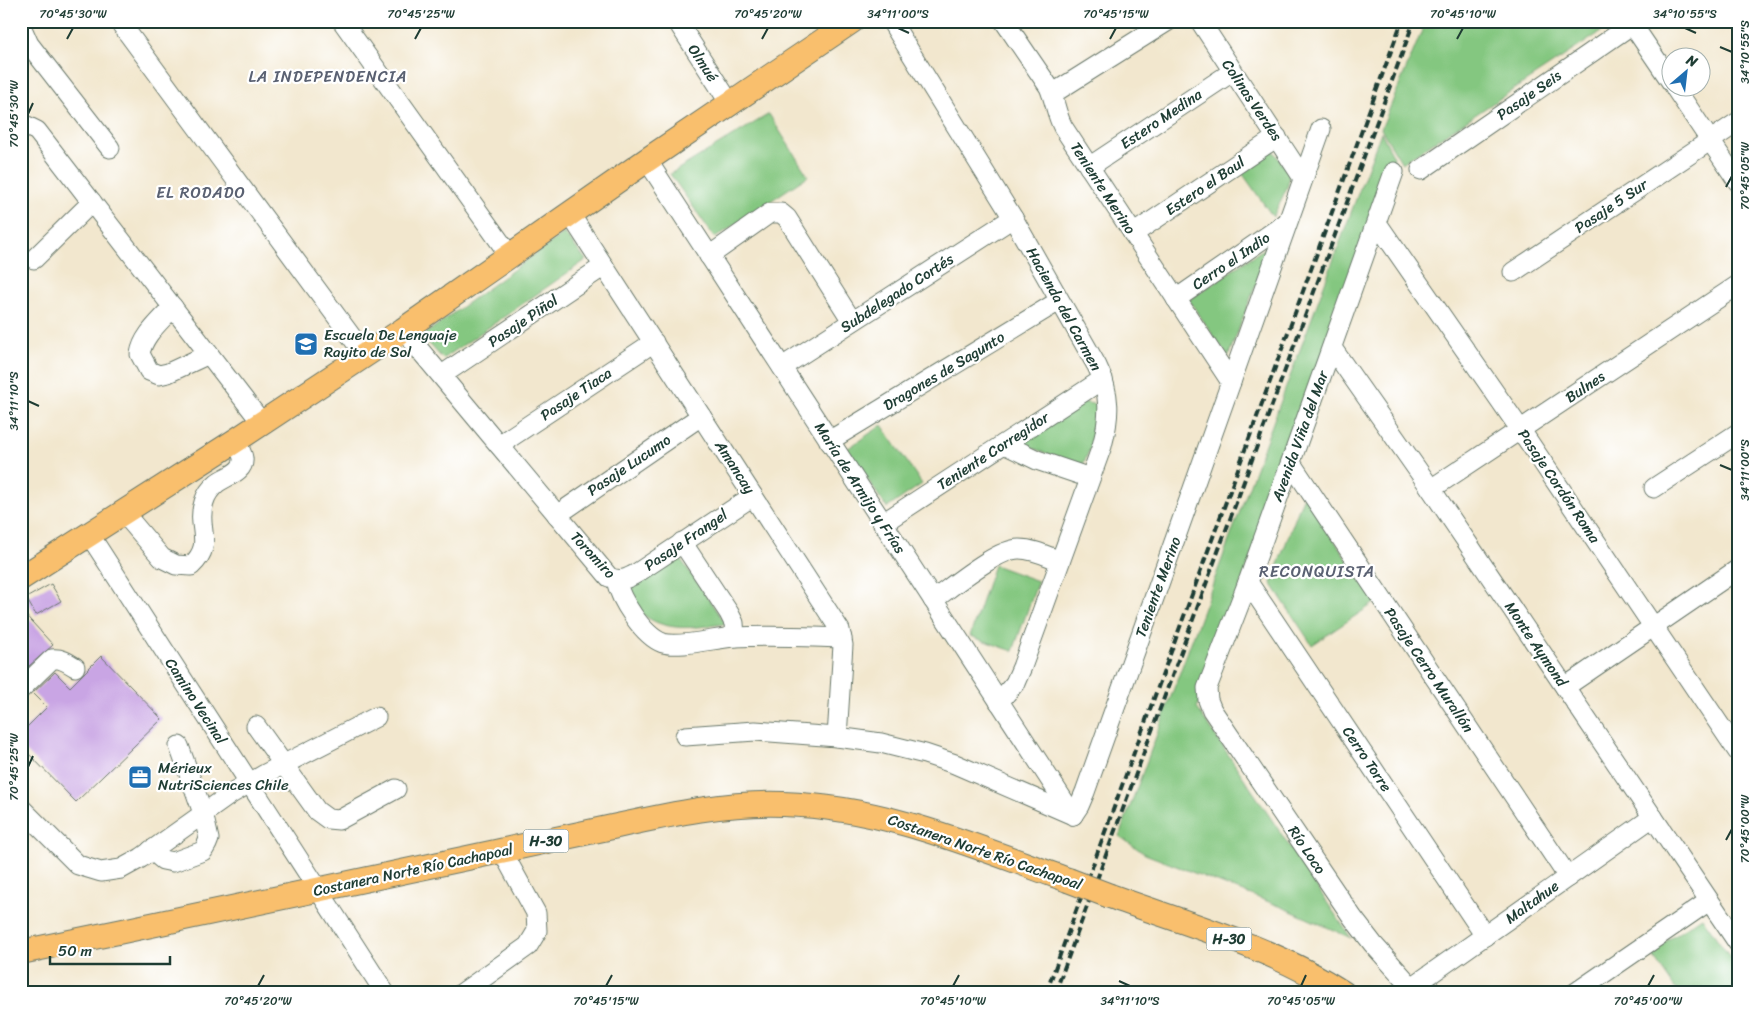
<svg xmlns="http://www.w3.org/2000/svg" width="1759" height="1014" font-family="Sriracha,sans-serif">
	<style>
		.green { fill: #84c780; stroke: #52825a }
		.building { fill: #c9a5e4 }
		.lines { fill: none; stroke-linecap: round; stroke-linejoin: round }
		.minor-casing { stroke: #69786a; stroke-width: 21 }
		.major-casing { stroke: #69786a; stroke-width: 26 }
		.minor { stroke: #fff; stroke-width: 19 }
		.major { stroke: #f9bf6d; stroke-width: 24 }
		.rail { stroke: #1f3d34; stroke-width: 4; stroke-dasharray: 8 4; stroke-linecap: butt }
		.major-bridge-casing { stroke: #69786a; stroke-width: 26; stroke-linecap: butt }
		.major-bridge { stroke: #f9bf6d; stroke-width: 24 }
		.ticks { fill: none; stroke: #1f3d34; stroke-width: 2 }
		.labels { text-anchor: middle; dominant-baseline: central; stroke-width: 4.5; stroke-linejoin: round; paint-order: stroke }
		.shield { fill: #fff; stroke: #627771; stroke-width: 1 }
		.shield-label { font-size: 14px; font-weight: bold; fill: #1f3d34 }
		.street-label { font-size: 15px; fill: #1f3d34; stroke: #fff }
		.poi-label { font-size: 15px; fill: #1f3d34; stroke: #fff; text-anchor: start }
		.neighbourhood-label { font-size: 16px; letter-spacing: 1px; fill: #5a6172; stroke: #fff }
		.neatline { fill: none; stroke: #1f3d34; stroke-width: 2 }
		.ticks-label { font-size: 12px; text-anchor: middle; fill: #1f3d34 }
	</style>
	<rect width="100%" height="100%" fill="#fff"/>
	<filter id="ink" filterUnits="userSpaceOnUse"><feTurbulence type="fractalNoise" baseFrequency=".02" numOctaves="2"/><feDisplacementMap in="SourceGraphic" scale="10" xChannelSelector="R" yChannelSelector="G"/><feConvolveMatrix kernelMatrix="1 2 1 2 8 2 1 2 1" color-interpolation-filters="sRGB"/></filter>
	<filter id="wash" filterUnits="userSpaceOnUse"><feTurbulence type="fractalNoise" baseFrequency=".0096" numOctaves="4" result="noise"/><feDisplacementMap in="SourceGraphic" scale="20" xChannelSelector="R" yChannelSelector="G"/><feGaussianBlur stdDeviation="1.12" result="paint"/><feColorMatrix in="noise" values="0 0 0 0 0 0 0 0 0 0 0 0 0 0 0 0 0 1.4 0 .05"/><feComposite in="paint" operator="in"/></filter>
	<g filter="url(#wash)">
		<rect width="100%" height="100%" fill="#f2e7ce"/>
		<g class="green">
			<polygon points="1426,21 1615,21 1616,22 1402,163 1381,129"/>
			<polygon points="769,114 808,176 715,238 670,174"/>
			<polygon points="1381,132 1394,157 1197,708 1351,938 1282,907 1145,854 1119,836"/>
			<polygon points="1271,148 1289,173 1288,185 1273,217 1240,170"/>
			<polygon points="564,233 586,260 443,359 422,336"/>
			<polygon points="1272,243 1228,357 1189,300"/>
			<polygon points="1083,402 1098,405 1098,430 1082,467 1022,444"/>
			<polygon points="882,425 922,484 887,508 847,449"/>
			<polygon points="1304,495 1376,602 1312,645 1271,583"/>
			<path d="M677 554 726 624C696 627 665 634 640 612 633 607 629 597 624 590Z"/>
			<polygon points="994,565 1038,581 1013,651 970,636"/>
			<polygon points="1702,917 1738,969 1738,985 1726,993 1678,993 1650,952"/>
		</g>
		<g id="blocks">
			<g class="building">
				<polygon points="51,584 61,601 36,615 26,598"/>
				<polygon points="21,610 53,645 21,673"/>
				<polygon points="101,656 162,719 76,802 21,746 21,733 47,707 33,693 55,672 70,687"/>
			</g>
		</g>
	</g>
	<g filter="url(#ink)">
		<use href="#blocks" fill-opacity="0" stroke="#69786a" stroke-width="1"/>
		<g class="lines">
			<g class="minor-casing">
				<g id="minor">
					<polyline points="119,21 365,355"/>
					<polyline points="342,21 510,256"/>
					<polyline points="677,21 731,105"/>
					<path d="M891 21 1013 218 1097 366C1111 394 1110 416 1102 446L1022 667 1015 683 999 702"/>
					<path d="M1004 21 1049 87C1055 100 1056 114 1063 127L1231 382 1085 792 1079 806 1073 815"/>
					<polyline points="1200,21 1303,178"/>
					<polyline points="1630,21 1672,83"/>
					<polyline points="21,26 29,44 110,148"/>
					<polyline points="1675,88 1738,182"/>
					<polyline points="1052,94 1168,21"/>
					<polyline points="21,125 27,126 37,131 262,423"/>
					<polyline points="647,160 1073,815"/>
					<polyline points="1089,167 1232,72"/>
					<polyline points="1421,170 1637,21"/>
					<polyline points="1394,172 1248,582 1207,688 1208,700 1212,710 1353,918 1373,944 1417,993"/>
					<polyline points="570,214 840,630 843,645 837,737"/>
					<polyline points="1377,223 1520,429 1738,752"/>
					<polyline points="1133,234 1277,137"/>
					<polyline points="709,256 770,213 781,213 787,218 852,321"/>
					<polyline points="34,259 92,202"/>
					<polyline points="1513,272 1738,122"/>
					<polyline points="1176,299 1286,223"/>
					<path d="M173 307C161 321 143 335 140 354L149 371 159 375 168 373 209 354"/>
					<path d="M403 330 609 577C620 582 627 579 637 573L753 496"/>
					<polyline points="1332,348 1431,489 1738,943"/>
					<polyline points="782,367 1013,218"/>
					<polyline points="442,375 604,266"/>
					<polyline points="1231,382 1321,129"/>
					<polyline points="829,441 1059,301"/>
					<polyline points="1004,444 1037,460 1090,478"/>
					<polyline points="499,445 654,342"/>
					<polyline points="1291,463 1568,877"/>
					<polyline points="1654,488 1738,433"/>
					<polyline points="1431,489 1738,285"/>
					<path d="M123 512 162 558 176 565 191 566C216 543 195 528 204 502 206 495 211 488 217 483 226 476 245 472 243 458 242 452 238 446 235 441"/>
					<polyline points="557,515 701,416"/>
					<polyline points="883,523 1103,379"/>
					<polyline points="89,534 385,993"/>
					<polyline points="682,542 729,613 734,623 735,637"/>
					<path d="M616 580C620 599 643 636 663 643 679 648 716 638 735 637 771 635 807 637 842 638"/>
					<polyline points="1248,582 1485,936"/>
					<path d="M933 600C953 586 997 549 1019 549 1034 549 1047 556 1060 561"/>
					<polyline points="1565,687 1738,569"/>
					<path d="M21 689 52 659C61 658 67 662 75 667"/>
					<polyline points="256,726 317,811 328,819 339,820 396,789"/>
					<polyline points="685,736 755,731 837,737 881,743 925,754 955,764 1073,815"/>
					<polyline points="21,808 78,865 101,872 121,869 141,858 231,794 265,774 376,717"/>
					<polyline points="151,850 163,860 173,862 203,851 207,844 209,839 203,813 179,746"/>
					<polyline points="1412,987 1653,817"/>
					<polyline points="462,993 528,946 537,931 536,913 502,851"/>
					<polyline points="1575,993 1709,901"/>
				</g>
			</g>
			<g class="major-casing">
				<g id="major">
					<polyline points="21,578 235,441 403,330 647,160 852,21"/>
					<path d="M1110 896C1187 924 1274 948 1343 993"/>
					<path d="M21 952C178 920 335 887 491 853 533 844 575 835 617 826 672 814 727 802 783 804 885 807 973 846 1068 880"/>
				</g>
			</g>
			<use href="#minor" class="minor"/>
			<use href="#major" class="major"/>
			<g class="rail">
				<polyline points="1046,993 1402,21"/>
				<polyline points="1055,993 1414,21"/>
			</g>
			<g class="major-bridge-casing">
				<polyline id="major-bridge" points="1068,880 1110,896"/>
			</g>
			<use href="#major-bridge" class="major-bridge"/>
		</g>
	</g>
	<path class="ticks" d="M898 28 909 33M1685 28 1696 33M67 39 73 28M415 39 421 28M762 39 768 28M1110 39 1116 28M1457 39 1463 28M1720 47 1732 52M28 114 33 103M1726 187 1732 176M28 401 39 406M1720 465 1732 470M28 767 33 756M1726 840 1732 829M1119 981 1130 986M258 986 264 975M606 986 612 975M953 986 959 975M1301 986 1306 975M1648 986 1654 975"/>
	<defs>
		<g id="school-square" transform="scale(1.25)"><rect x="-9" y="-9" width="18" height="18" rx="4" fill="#1f6fb2" stroke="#fff"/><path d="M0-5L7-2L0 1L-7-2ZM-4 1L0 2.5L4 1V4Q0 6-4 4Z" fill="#fff"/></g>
		<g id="office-square" transform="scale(1.25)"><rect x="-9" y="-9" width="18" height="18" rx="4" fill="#1f6fb2" stroke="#fff"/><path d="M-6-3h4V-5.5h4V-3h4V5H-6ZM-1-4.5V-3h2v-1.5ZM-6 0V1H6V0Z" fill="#fff"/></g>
	</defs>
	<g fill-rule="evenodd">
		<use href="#school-square" x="306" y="344"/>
		<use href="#office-square" x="140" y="777"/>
	</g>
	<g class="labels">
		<g class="shield">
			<rect x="523.5" y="829.5" width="45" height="23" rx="4"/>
			<rect x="1206.5" y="927.5" width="45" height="23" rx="4"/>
		</g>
		<g class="shield-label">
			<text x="546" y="841">H-30</text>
			<text x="1229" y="939">H-30</text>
		</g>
		<g class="street-label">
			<text transform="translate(703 63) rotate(57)">Olmué</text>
			<text transform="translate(1529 95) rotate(-35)">Pasaje Seis</text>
			<text transform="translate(1252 100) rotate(56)">Colinas Verdes</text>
			<text transform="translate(1161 119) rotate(-34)">Estero Medina</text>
			<text transform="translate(1205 186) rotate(-34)">Estero el Baul</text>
			<text transform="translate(1103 188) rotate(57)">Teniente Merino</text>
			<text transform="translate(1611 206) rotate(-34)">Pasaje 5 Sur</text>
			<text transform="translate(1231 261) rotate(-34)">Cerro el Indio</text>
			<text transform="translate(897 293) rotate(-33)">Subdelegado Cortés</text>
			<text transform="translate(1064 309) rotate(61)">Hacienda del Carmen</text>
			<text transform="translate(523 321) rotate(-34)">Pasaje Piñol</text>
			<text transform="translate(944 371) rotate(-31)">Dragones de Sagunto</text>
			<text transform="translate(1585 387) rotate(-34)">Bulnes</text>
			<text transform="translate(576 394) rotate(-34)">Pasaje Tiaca</text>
			<text transform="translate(1300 436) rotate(-70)">Avenida Viña del Mar</text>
			<text transform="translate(993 451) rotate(-33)">Teniente Corregidor</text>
			<text transform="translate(629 465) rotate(-34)">Pasaje Lucumo</text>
			<text transform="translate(735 467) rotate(57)">Amancay</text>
			<text transform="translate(1559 486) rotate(56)">Pasaje Cordón Roma</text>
			<text transform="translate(860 488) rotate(57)">María de Armijo y Frías</text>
			<text transform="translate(686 540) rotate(-34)">Pasaje Frangel</text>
			<text transform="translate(593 555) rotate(47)">Toromiro</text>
			<text transform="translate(1158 587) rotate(-70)">Teniente Merino</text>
			<text transform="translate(1536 644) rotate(56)">Monte Aymond</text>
			<text transform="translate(1429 670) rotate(56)">Pasaje Cerro Murallón</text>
			<text transform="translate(196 701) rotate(57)">Camino Vecinal</text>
			<text transform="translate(1367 759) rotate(56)">Cerro Torre</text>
			<text transform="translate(1307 850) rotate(56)">Río Loco</text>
			<text transform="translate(985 852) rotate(19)">Costanera Norte Río Cachapoal</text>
			<text transform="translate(413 870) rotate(-12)">Costanera Norte Río Cachapoal</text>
			<text transform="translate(1532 902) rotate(-36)">Maltahue</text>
		</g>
		<g class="poi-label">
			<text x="324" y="335">Escuela De Lenguaje<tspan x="324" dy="17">Rayito de Sol</tspan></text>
			<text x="158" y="768">Mérieux<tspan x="158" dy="17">NutriSciences Chile</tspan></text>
		</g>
		<g class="neighbourhood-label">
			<text x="328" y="76">LA INDEPENDENCIA</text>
			<text x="201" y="192">EL RODADO</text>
			<text x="1317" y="571">RECONQUISTA</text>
		</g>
	</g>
	<rect width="1759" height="1014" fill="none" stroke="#fff" stroke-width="55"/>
	<g transform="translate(1686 72) rotate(28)"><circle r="24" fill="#ffffff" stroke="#a5b1ae"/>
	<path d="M0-4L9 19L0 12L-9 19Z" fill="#1f6fb2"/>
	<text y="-8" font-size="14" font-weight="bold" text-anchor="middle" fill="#1f3d34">N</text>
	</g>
	<path d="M50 956v8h120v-8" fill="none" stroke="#1f3d34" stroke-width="2.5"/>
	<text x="58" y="956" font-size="15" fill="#1f3d34" stroke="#ffffff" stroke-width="4" paint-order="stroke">50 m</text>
	<rect x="28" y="28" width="1704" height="958" class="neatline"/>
	<g class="ticks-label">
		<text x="73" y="18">70°45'30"W</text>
		<text x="421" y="18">70°45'25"W</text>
		<text x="768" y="18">70°45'20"W</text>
		<text x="898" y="18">34°11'00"S</text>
		<text x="1116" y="18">70°45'15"W</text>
		<text x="1463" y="18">70°45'10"W</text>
		<text x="1685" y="18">34°10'55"S</text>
		<text transform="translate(1745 52) rotate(-90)" y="4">34°10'55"S</text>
		<text transform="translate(14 114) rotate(-90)" y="4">70°45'30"W</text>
		<text transform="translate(1745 176) rotate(-90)" y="4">70°45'05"W</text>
		<text transform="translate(14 401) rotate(-90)" y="4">34°11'10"S</text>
		<text transform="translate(1745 470) rotate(-90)" y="4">34°11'00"S</text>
		<text transform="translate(14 767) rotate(-90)" y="4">70°45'25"W</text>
		<text transform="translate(1745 829) rotate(-90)" y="4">70°45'00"W</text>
		<text x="258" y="1005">70°45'20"W</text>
		<text x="606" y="1005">70°45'15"W</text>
		<text x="953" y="1005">70°45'10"W</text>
		<text x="1130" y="1005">34°11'10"S</text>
		<text x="1301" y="1005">70°45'05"W</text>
		<text x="1648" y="1005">70°45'00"W</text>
	</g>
</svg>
